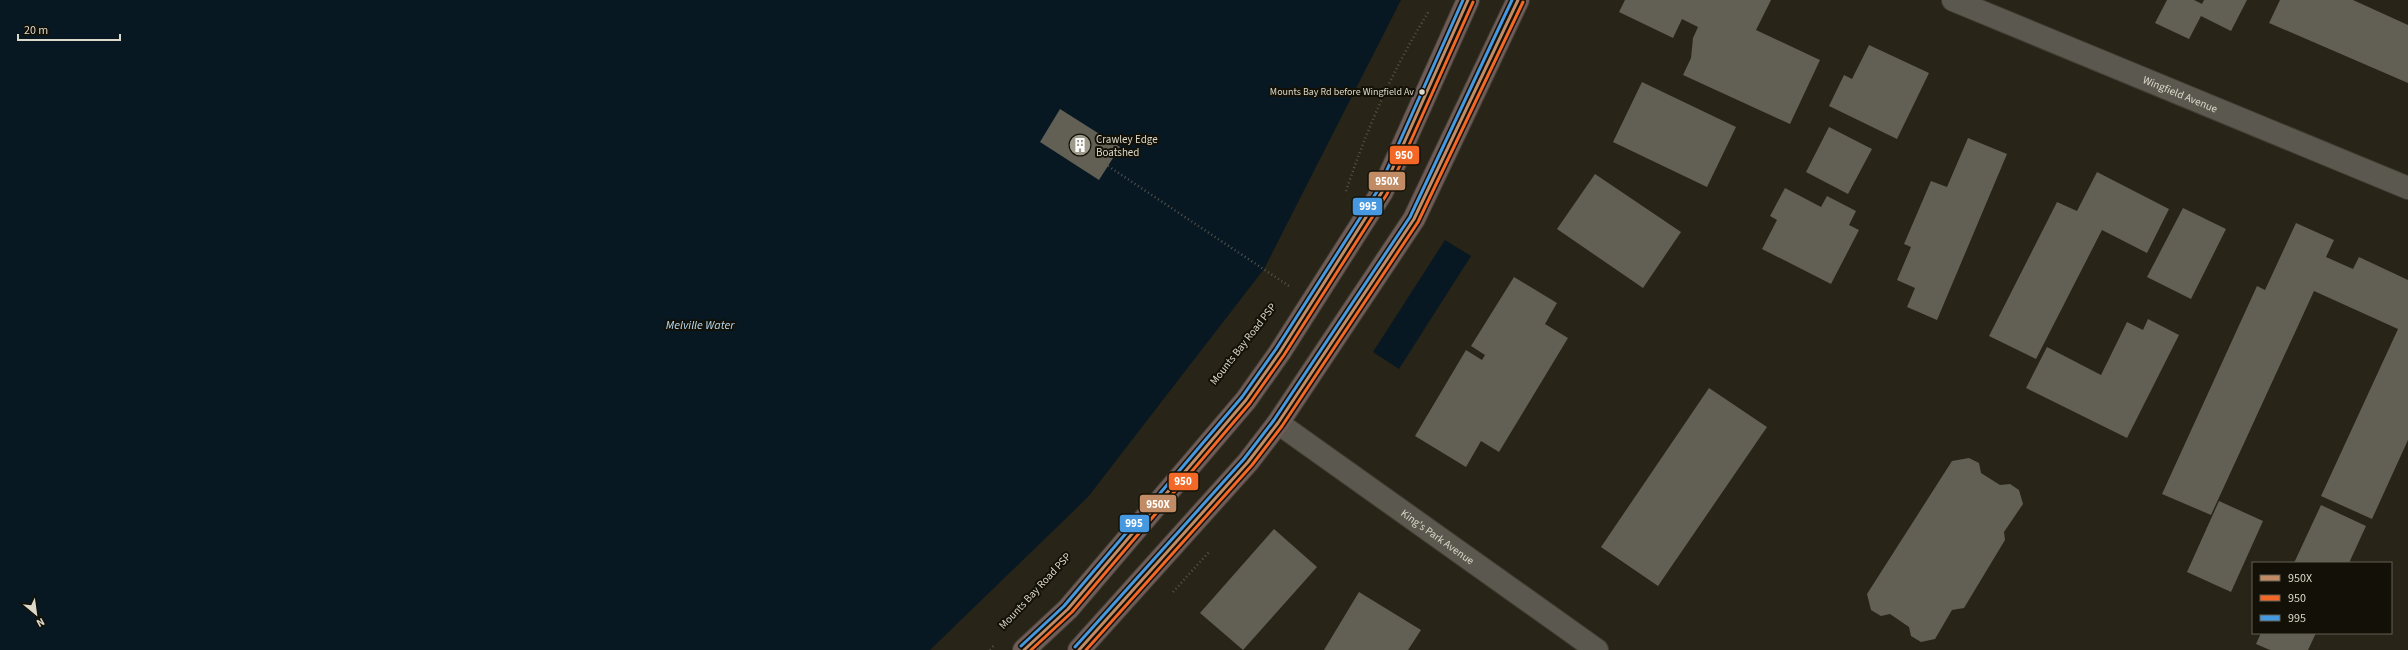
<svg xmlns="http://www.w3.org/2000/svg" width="2408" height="650" font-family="'Source Sans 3',sans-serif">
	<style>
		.water { fill: #071823 }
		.building { fill: #625f54 }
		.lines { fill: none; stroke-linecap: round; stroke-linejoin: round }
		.minor-casing { stroke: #413e34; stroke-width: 24 }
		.highway-casing { stroke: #413e34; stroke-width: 24 }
		.path { stroke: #57544c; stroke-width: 2.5; stroke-dasharray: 1 3; stroke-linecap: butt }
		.minor { stroke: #5b584f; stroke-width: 22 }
		.highway { stroke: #6f5b57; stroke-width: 22 }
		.bus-1-casing { stroke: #131107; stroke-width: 6 }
		.bus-2-casing { stroke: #131107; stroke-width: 6 }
		.bus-3-casing { stroke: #131107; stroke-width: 6 }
		.bus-1 { stroke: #c18c65; stroke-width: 3 }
		.bus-2 { stroke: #f36827; stroke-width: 3 }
		.bus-3 { stroke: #4699e1; stroke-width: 3 }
		.bus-dot { fill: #dcd9cb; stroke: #131107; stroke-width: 1.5 }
		.labels { text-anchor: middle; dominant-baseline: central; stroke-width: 4; stroke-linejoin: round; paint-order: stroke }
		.bus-label { font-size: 10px; fill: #dcd9cb; stroke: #131107; text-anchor: end }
		.street-label { font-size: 11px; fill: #dcd9cb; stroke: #131107 }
		.poi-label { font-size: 11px; fill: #dcd9cb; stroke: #131107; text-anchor: start }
		.water-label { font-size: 12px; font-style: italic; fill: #b7d9f1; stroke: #131107 }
		.line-badge { stroke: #131107; stroke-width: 1.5 }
		.badge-label { font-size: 11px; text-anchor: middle; font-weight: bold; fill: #fff }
	</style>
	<rect width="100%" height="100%" fill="#282417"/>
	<g class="water">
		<polygon points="0,0 1401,0 1264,269 1088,497 930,650 0,650"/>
		<polygon points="1445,240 1471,256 1399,369 1373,352"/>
	</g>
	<g class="building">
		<polygon points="1625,0 1771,0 1756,30 1820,60 1790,124 1683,75 1691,58 1693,38 1698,27 1682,19 1673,38 1619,12"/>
		<polygon points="2167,0 2194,0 2202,4 2204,0 2247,0 2231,31 2201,16 2189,39 2155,23"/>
		<polygon points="2280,0 2353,0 2408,25 2408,83 2269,23"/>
		<polygon points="1869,45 1929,73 1897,139 1829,106 1844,75 1852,79"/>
		<polygon points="1642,82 1736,127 1707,187 1613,142"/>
		<polygon points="1060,109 1120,147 1099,180 1040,142"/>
		<polygon points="1829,127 1872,149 1848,194 1806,172"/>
		<polygon points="1968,138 2007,154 1937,320 1907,307 1915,288 1897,280 1911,247 1904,244 1931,181 1947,187"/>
		<polygon points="2097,172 2169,209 2147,253 2102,230 2036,359 1989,336 2057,202 2077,211"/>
		<polygon points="1595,174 1681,232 1643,288 1557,229"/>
		<polygon points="1785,188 1821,207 1827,196 1856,211 1849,225 1859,230 1831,284 1762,249 1777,220 1770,216"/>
		<polygon points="2183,208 2226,229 2191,299 2147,277"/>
		<polygon points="2296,223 2334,240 2326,257 2353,269 2359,257 2408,280 2408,440 2372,519 2321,496 2398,329 2314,291 2211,515 2162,494 2257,286 2265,290"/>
		<polygon points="1514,277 1557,303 1545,324 1568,338 1499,452 1481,441 1466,467 1415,436 1466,350 1482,360 1485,355 1471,346"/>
		<polygon points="2148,319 2179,335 2127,438 2026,388 2047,347 2101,375 2127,322 2143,330"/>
		<polygon points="1709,388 1767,427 1658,586 1601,547"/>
		<polygon points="1969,458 1979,463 1981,473 2000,485 2010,484 2019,490 2023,504 2004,532 2005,540 1964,608 1952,610 1935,639 1921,642 1911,636 1909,627 1890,614 1881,616 1871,610 1867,594 1952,461"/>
		<polygon points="2219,501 2263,521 2231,592 2187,572"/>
		<polygon points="2321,505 2366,526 2349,563 2294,563"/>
		<polygon points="1274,529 1317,567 1243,650 1200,613"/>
		<polygon points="1359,592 1421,630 1408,650 1324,650"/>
		<polygon points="2261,633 2316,633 2308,650 2270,650 2256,644"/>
	</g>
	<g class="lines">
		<g class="minor-casing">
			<g id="minor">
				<path id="s1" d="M1953 0 2408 188"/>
				<path id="s2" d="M1278 423 1597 650"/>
			</g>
		</g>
		<g class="highway-casing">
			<g id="highway">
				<polyline points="1024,650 1068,609 1246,400 1280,352 1382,192 1468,0"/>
				<polyline points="1079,650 1248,462 1278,423 1414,219 1518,0"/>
			</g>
		</g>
		<g class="path">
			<polyline points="1108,166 1289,286"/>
			<path d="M1346 191C1368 126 1393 69 1429 11"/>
			<polyline points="1173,592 1209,552"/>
			<polyline points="990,650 995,644"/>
		</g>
		<use href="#minor" class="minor"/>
		<use href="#highway" class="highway"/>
		<g class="bus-1-casing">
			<g id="bus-1">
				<polyline points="1024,650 1068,609 1246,400 1280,352 1382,192 1468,0"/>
				<polyline points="1079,650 1248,462 1278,423 1414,219 1518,0"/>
			</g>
		</g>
		<g class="bus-2-casing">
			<g id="bus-2">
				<polyline points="1031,650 1072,612 1250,403 1284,355 1387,194 1473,2"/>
				<polyline points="1086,650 1252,465 1282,426 1418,222 1523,2"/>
			</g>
		</g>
		<g class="bus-3-casing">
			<g id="bus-3">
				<polyline points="1021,646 1064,606 1242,397 1276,349 1378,190 1463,0"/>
				<polyline points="1075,647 1244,459 1274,420 1410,217 1512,0"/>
			</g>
		</g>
		<use href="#bus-1" class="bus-1"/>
		<use href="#bus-2" class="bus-2"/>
		<use href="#bus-3" class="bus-3"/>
	</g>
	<defs>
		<g id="building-disc" transform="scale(1.15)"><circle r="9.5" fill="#9d9a8c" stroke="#131107"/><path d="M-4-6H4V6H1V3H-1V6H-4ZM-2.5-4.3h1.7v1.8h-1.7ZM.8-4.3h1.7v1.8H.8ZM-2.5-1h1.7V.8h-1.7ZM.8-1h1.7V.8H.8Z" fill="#fff"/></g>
	</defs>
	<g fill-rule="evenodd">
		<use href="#building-disc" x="1080" y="145"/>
	</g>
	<circle class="bus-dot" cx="1422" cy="92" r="3.5"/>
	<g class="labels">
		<g class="bus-label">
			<text x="1414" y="92">Mounts Bay Rd before Wingfield Av</text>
		</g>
		<g class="street-label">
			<text stroke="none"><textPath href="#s1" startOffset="246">Wingfield Avenue</textPath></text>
			<text transform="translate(1243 344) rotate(-52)">Mounts Bay Road PSP</text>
			<text stroke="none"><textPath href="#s2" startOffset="196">King's Park Avenue</textPath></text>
			<text transform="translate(1035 591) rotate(-47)">Mounts Bay Road PSP</text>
		</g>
		<g class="poi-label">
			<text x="1096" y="139">Crawley Edge<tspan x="1096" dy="13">Boatshed</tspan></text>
		</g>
		<g class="water-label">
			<text x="700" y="325">Melville Water</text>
		</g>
	</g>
	<g class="line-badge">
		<rect x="1389" y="145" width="31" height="20" rx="4" fill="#f36827"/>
		<rect x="1368" y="171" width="38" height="20" rx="4" fill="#c18c65"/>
		<rect x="1352" y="197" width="31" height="19" rx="4" fill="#4699e1"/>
		<rect x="1168" y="472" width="31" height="19" rx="4" fill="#f36827"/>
		<rect x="1139" y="494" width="38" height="19" rx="4" fill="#c18c65"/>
		<rect x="1119" y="514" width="31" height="19" rx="4" fill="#4699e1"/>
	</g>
	<g class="badge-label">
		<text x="1404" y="159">950</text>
		<text x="1387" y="185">950X</text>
		<text x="1368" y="210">995</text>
		<text x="1183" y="485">950</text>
		<text x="1158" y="508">950X</text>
		<text x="1134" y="527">995</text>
	</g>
	<rect x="2252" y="562" width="140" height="72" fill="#131107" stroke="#636155"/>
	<rect x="2260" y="575" width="20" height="6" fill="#c18c65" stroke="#636155"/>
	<text x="2288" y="582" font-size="12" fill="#dcd9cb">950X</text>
	<rect x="2260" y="595" width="20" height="6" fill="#f36827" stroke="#636155"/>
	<text x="2288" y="602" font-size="12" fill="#dcd9cb">950</text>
	<rect x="2260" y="615" width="20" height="6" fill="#4699e1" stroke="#636155"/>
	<text x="2288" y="622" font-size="12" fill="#dcd9cb">995</text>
	<g transform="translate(36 614) rotate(151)" stroke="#131107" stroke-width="3" paint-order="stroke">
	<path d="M0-3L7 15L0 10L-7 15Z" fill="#dcd9cb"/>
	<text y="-6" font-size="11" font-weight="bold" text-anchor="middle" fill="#dcd9cb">N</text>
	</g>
	<path d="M18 34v6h102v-6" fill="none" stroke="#dcd9cb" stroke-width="2"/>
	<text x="24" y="34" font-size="12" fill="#dcd9cb" stroke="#131107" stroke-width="3" paint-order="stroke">20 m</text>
</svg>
